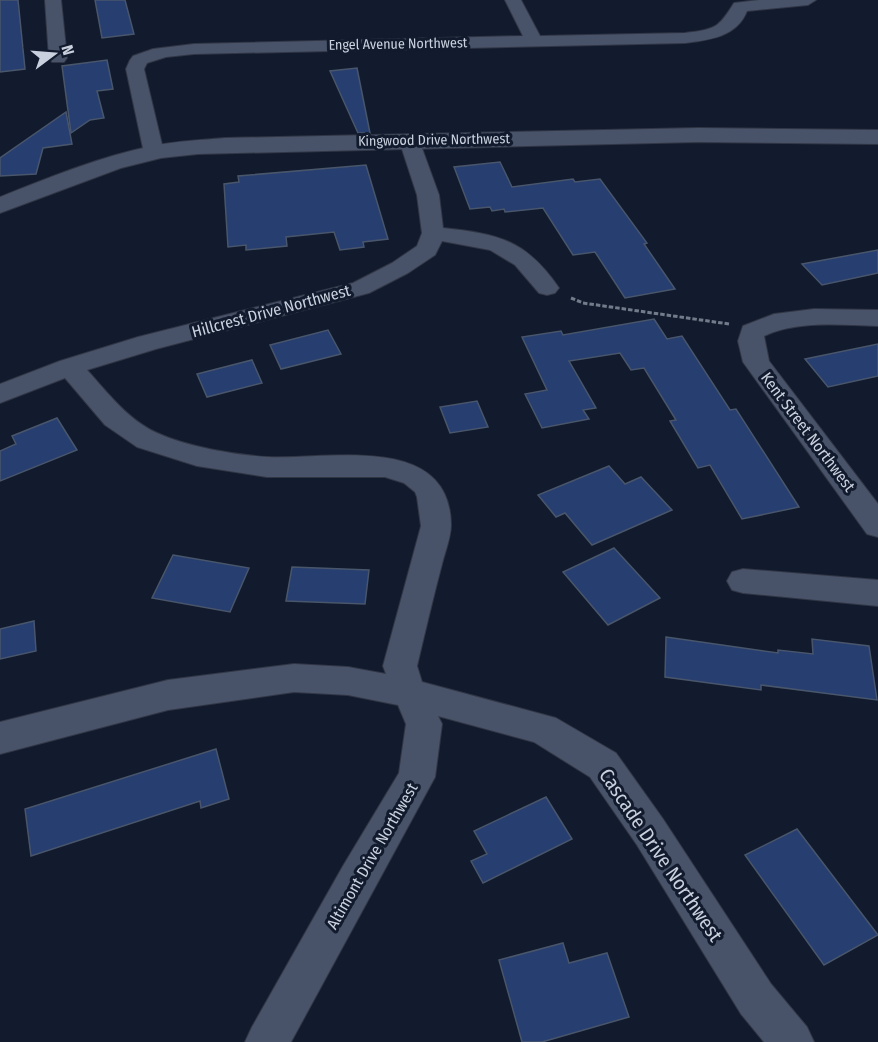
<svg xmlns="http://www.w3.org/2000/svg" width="878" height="1042" font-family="'Fira Sans Condensed',sans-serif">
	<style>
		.building { fill: #263e70; stroke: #49556b; stroke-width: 1.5 }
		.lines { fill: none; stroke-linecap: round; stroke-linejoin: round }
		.minor-casing { stroke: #313645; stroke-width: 2 }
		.tertiary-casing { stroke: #313645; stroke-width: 2 }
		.path { stroke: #727b8a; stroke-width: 3; stroke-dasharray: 4.5 2; stroke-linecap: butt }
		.minor { fill: #485369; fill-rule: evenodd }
		.tertiary { fill: #485369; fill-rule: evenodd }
		.labels { text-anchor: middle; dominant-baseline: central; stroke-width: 6; stroke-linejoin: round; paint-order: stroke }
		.far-street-label { font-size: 14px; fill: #cad1de; stroke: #111b2d }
		.street-label { font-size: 16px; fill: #cad1de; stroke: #111b2d }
		.near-street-label { font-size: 20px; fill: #cad1de; stroke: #111b2d }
	</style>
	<rect width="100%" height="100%" fill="#111b2d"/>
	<g class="building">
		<polygon points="0,0 18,0 25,69 0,72"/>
		<polygon points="95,0 125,0 134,34 102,38"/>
		<polygon points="107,60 113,89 97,91 104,118 90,120 71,133 62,66"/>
		<polygon points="357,68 370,133 358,133 330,71"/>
		<polygon points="66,112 72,144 43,148 36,174 0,176 0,158"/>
		<polygon points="500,162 512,187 573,179 575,182 600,179 647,243 644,244 675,289 625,298 595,252 573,255 543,208 505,212 504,209 492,211 490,207 470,209 454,167"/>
		<polygon points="366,165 388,239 363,242 364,247 340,250 334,232 286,237 287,246 246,250 246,245 228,247 224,184 239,182 238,176"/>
		<polygon points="878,250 878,273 822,285 802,264"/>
		<polygon points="654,319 667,339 682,336 730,410 736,409 799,507 742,519 710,465 698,468 670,421 676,420 644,368 631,370 620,353 569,361 596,408 583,410 589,419 542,428 525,394 547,390 522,337 561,331 563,335"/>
		<polygon points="328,330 341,354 281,369 270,345"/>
		<polygon points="878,344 878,376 828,387 805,359"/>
		<polygon points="252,360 262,383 207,397 197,374"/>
		<polygon points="477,401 488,427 450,433 440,407"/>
		<polygon points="57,418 77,450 0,481 0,451 16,444 12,436"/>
		<polygon points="609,466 625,484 641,477 672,510 592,545 565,513 556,517 538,495"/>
		<polygon points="614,548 660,598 608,625 563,572"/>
		<polygon points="173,555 249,568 230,612 152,598"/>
		<polygon points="292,567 369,570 365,604 286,601"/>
		<polygon points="34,621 36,651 0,659 0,629"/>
		<polygon points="666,637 778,653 778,650 813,654 812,639 869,646 877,700 761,685 761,690 665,677"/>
		<polygon points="216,749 229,799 201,808 200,801 31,856 25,809"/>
		<polygon points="546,797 572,839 483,883 471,861 487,854 474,831"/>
		<polygon points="797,829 878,935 824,965 745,855"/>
		<polygon points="563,943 569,963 607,953 629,1017 542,1042 522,1042 499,960"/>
	</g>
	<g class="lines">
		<g class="minor-casing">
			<g id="minor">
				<polygon points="45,0 61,0 67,58 64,62 52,62 49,58"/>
				<path d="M505 0H521L540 36 685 33C715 29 718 29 734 3L759 0H816L808 5 747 11C737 37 709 40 685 43L194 54 166 57 147 63 144 69 164 153 161 157H147L144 153 126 69 130 60 133 56 153 49 194 44 523 36Z"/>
				<path d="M409 134 416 136 419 140 439 195 443 228C499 234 526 240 559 288L555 293 547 295 539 293 515 265 490 250 442 241 435 255 408 273 369 293 156 349 87 370C108 393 128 420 157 433 188 447 235 455 268 457 329 460 450 432 451 525 451 537 445 552 442 564 433 598 425 632 417 666L422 682 556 718 616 753 663 819 771 984 807 1027 814 1042H764L741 1014 637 845 590 777 534 742 438 716 442 724 435 777 291 1042H245L252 1027 343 866 399 773 406 724 398 705 348 695 294 692 168 710 0 754V722L168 680 294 664 348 667 386 674 383 666 421 526 417 497 415 492 404 483 385 477H267L197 466 137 447 105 425 65 378 0 403V384L60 361 138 337 353 283 392 263 417 246 422 233 417 195 399 140 402 136Z"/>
				<path d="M814 309 878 310V326C840 325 799 320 764 336L769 361 878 504V537L867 534 743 362 738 341 743 326 774 314Z"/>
				<polygon points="743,569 878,580 878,606 743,593 732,590 727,581 732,572"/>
			</g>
		</g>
		<g class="tertiary-casing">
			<path id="tertiary" d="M698 128 878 130V144L698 142 198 154 161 158 121 168 0 213V197C50 177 99 157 152 146 176 141 201 140 225 138Z"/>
		</g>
		<polyline class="path" points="571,298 583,303 729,324"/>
		<use href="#minor" class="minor"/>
		<use href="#tertiary" class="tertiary"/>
	</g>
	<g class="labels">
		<g class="far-street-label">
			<text transform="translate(398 44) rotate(-1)">Engel Avenue Northwest</text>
			<text transform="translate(434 140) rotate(-1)">Kingwood Drive Northwest</text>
		</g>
		<g class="street-label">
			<text transform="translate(271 311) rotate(-15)">Hillcrest Drive Northwest</text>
			<text transform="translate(808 432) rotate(53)">Kent Street Northwest</text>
			<text transform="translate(372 856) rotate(-60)">Altimont Drive Northwest</text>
		</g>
		<g class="near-street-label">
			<text transform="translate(661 855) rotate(56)">Cascade Drive Northwest</text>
		</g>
	</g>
	<g transform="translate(54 54) rotate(74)" stroke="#111b2d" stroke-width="4.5" paint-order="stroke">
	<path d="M0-4.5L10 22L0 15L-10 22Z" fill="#cad1de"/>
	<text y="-9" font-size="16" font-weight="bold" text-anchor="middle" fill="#cad1de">N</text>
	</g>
</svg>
